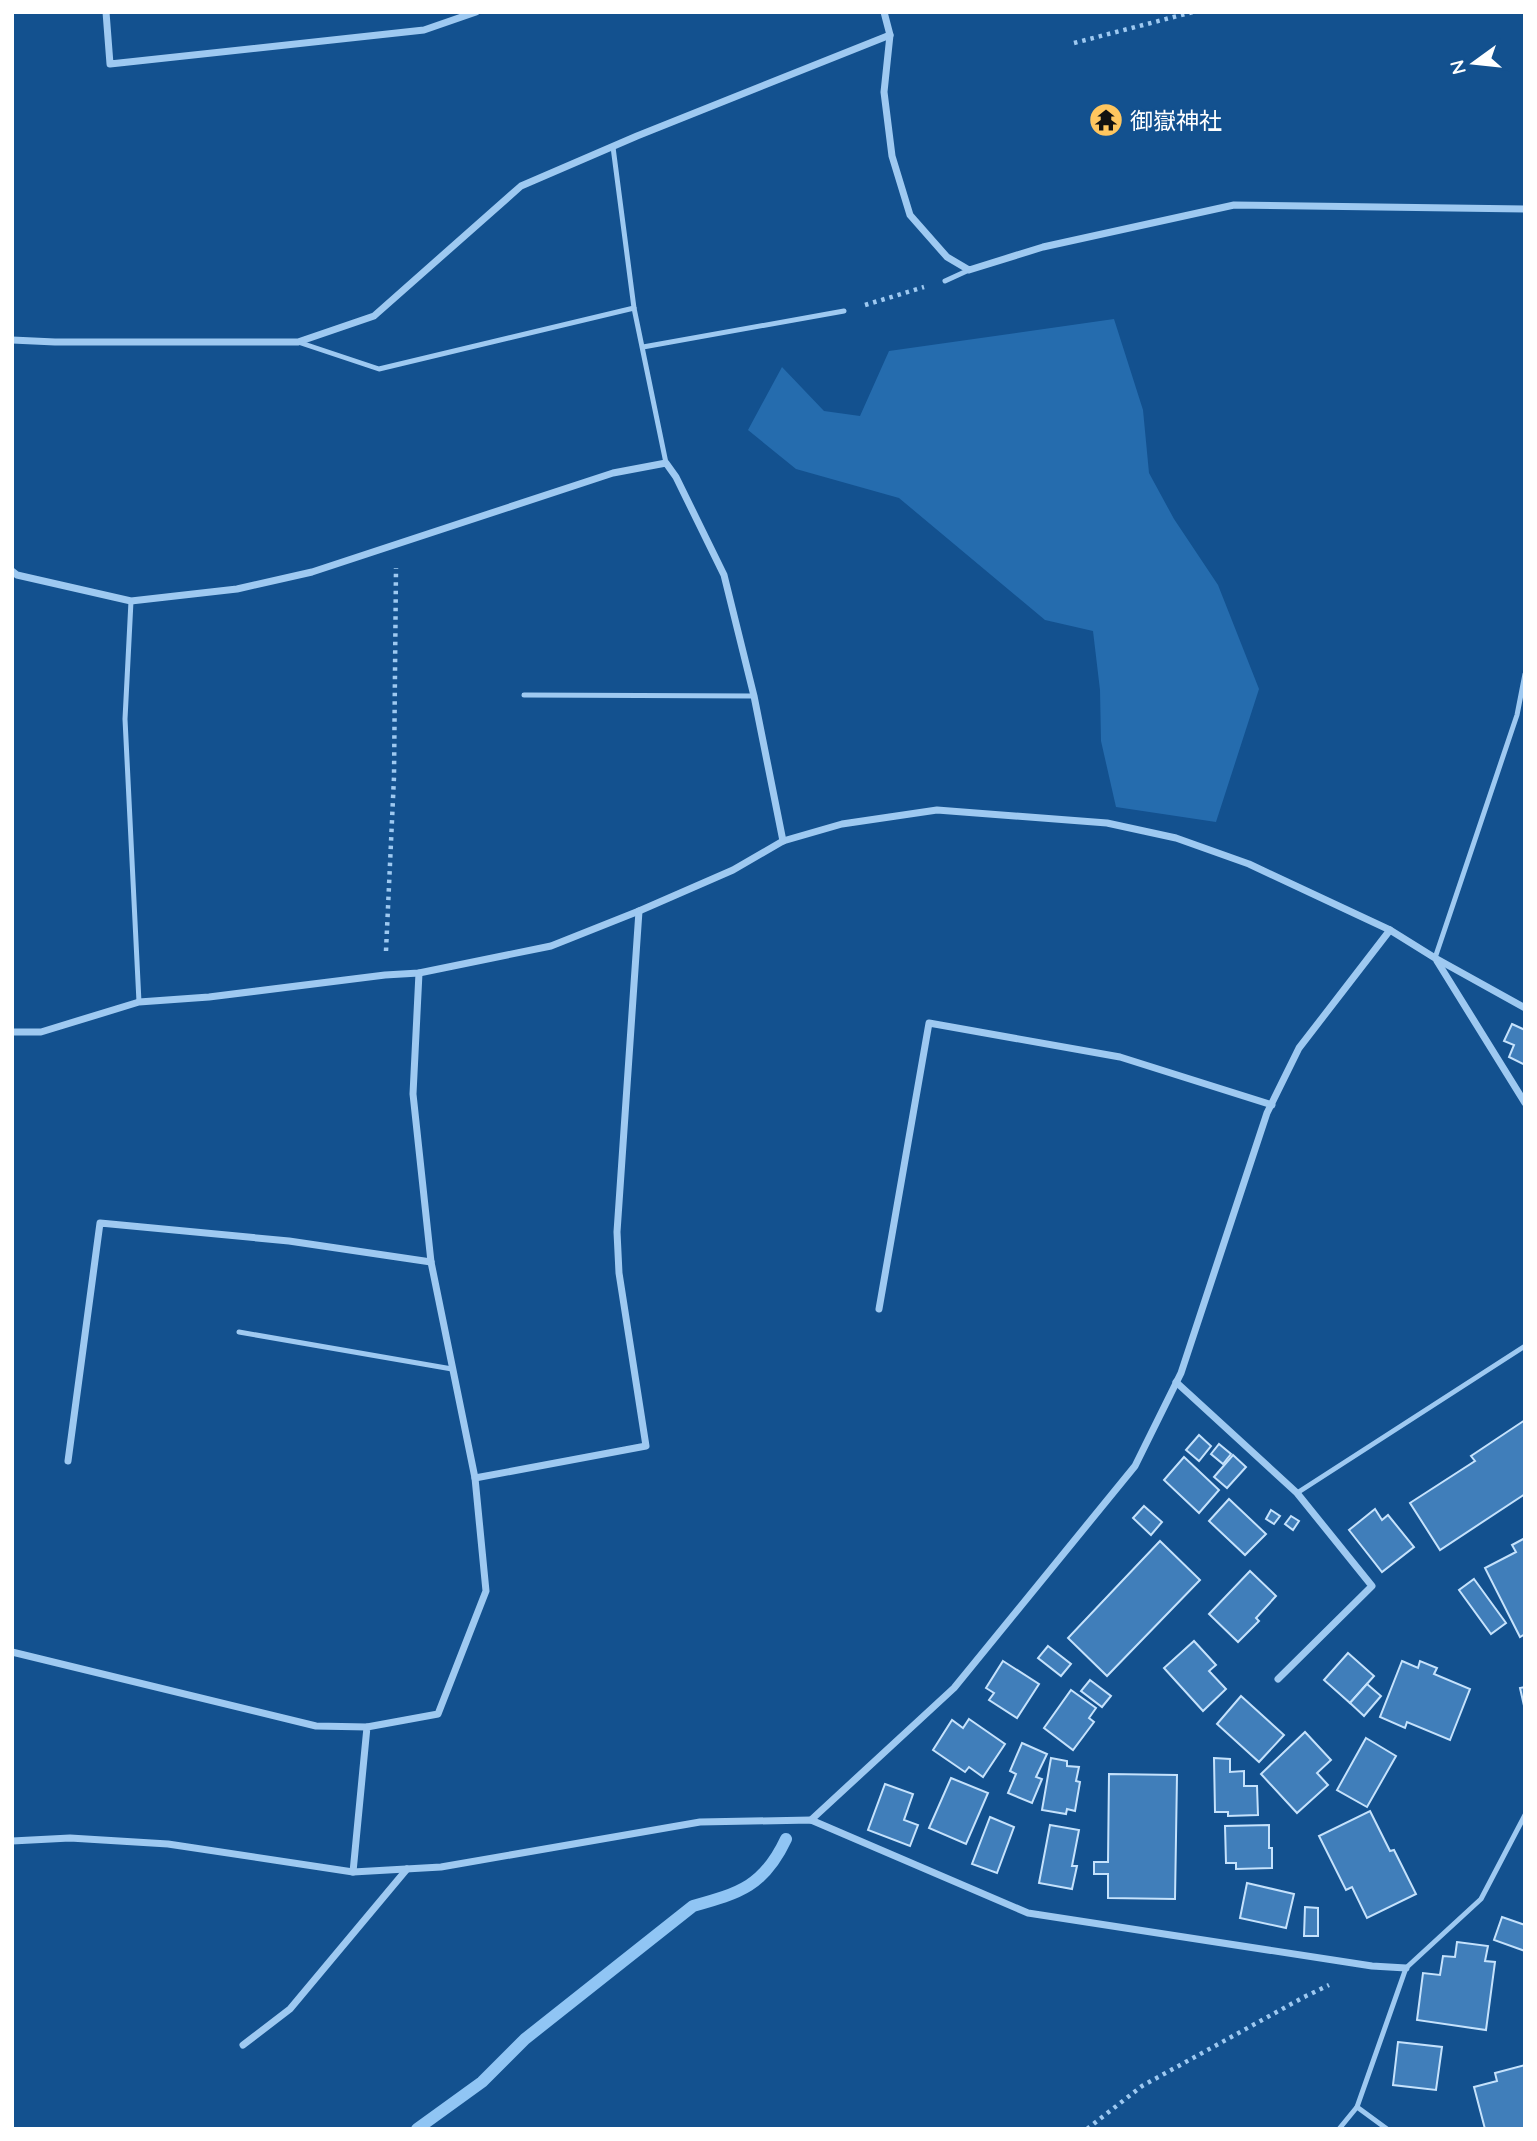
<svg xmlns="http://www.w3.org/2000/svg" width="1537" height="2141" font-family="Quicksand,'Noto Sans JP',sans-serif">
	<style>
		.green { fill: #256cae }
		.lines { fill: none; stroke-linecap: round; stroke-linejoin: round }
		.stream { stroke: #90c5f4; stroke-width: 12 }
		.building { fill: #407eba; stroke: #c5e2fc; stroke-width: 2 }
		.path { stroke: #9ec9f1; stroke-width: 4.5; stroke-dasharray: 3.5 5; stroke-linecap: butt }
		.service { stroke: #9ec9f1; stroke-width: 5 }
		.minor { stroke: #9ec9f1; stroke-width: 7 }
		.labels { text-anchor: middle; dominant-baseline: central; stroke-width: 5; stroke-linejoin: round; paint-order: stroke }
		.poi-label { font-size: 23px; fill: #fff; stroke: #13518f; text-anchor: start }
	</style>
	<rect width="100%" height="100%" fill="#13518f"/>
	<polygon class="green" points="1114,319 1143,410 1149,473 1174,519 1218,585 1259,689 1216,822 1116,807 1101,741 1100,690 1093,631 1045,620 899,498 796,469 748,430 782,367 824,411 860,416 889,351"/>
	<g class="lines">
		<path class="stream" d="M417 2129 482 2082 525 2039 693 1906C740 1893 764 1886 786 1839"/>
	</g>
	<g class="building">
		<polygon points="1512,1024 1525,1030 1525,1065 1509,1057 1514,1045 1504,1041"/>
		<polygon points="1525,1420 1525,1494 1440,1550 1410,1503 1475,1461 1471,1456"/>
		<polygon points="1199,1435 1211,1446 1199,1461 1186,1450"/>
		<polygon points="1219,1444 1231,1454 1223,1464 1211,1454"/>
		<polygon points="1233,1455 1246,1467 1227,1488 1214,1477"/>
		<polygon points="1184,1457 1219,1490 1199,1513 1164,1480"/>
		<polygon points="1229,1499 1266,1534 1245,1555 1209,1521"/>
		<polygon points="1144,1506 1162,1522 1151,1535 1133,1518"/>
		<polygon points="1375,1509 1382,1520 1388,1515 1414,1547 1382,1572 1349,1530"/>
		<polygon points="1271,1510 1280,1516 1274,1524 1266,1519"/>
		<polygon points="1291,1516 1299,1521 1293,1530 1285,1524"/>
		<polygon points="1525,1538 1525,1634 1520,1637 1485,1568 1516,1552 1512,1545"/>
		<polygon points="1160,1541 1200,1580 1107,1676 1068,1638"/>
		<polygon points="1250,1571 1276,1596 1256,1618 1259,1621 1238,1642 1209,1614"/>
		<polygon points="1474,1579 1506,1623 1491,1634 1459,1590"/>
		<polygon points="1194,1641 1216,1665 1209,1671 1226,1689 1203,1711 1164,1668"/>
		<polygon points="1048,1646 1071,1664 1061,1676 1038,1658"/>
		<polygon points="1348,1653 1374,1676 1350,1703 1324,1680"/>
		<polygon points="1003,1661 1039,1684 1017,1718 989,1700 994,1693 986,1688"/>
		<polygon points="1402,1661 1418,1668 1420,1661 1437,1668 1434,1674 1470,1689 1450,1740 1407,1722 1405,1728 1380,1717"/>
		<polygon points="1090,1680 1111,1696 1102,1707 1081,1691"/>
		<polygon points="1367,1684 1381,1696 1364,1716 1350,1703"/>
		<polygon points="1525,1687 1525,1710 1520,1688"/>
		<polygon points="1071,1690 1096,1708 1089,1718 1094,1722 1073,1750 1044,1728"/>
		<polygon points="1241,1696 1284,1735 1259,1762 1217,1724"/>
		<polygon points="969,1719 1005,1744 983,1777 969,1767 965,1772 933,1750 952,1720 963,1728"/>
		<polygon points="1305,1732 1331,1760 1317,1773 1328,1785 1297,1813 1261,1774"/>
		<polygon points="1366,1738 1396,1756 1367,1807 1337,1790"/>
		<polygon points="1022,1743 1047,1754 1036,1777 1042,1779 1032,1803 1008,1793 1016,1774 1010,1771"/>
		<polygon points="1051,1758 1067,1761 1067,1766 1079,1767 1076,1781 1080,1782 1075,1811 1067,1809 1066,1814 1042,1810"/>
		<polygon points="1214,1758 1230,1759 1230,1772 1244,1771 1244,1786 1257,1786 1258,1815 1228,1816 1228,1812 1215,1812"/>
		<polygon points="1109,1774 1177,1775 1175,1899 1108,1898 1108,1874 1094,1874 1094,1862 1108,1862"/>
		<polygon points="951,1778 988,1793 966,1844 929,1828"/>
		<polygon points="885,1784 913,1794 904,1820 918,1825 910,1846 868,1830"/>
		<polygon points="1370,1811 1390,1851 1394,1850 1416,1894 1367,1918 1352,1887 1346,1890 1319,1836"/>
		<polygon points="990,1817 1014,1827 997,1873 972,1864"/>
		<polygon points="1050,1825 1079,1830 1072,1866 1077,1866 1072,1889 1039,1883"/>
		<polygon points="1269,1825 1269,1848 1272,1848 1272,1868 1236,1869 1236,1863 1226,1863 1225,1826"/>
		<polygon points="1247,1883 1294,1894 1286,1928 1240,1918"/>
		<polygon points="1305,1907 1318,1908 1318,1936 1304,1936"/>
		<polygon points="1502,1917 1525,1925 1525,1951 1494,1940"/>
		<polygon points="1457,1942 1488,1946 1485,1961 1495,1962 1486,2030 1417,2020 1423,1973 1440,1975 1443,1956 1455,1957"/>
		<polygon points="1398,2042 1442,2047 1436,2090 1393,2085"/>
		<polygon points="1525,2065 1525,2129 1485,2129 1474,2087 1497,2081 1495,2073"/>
	</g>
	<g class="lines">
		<g class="path">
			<polyline points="1074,43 1193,12"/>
			<polyline points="865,305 924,287"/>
			<polyline points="386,951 394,777 396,568"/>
			<polyline points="1087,2129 1142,2086 1304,1997 1329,1985"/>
		</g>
		<g class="service">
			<polyline points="613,147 634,308 666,463"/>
			<polyline points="945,281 969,270"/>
			<polyline points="298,342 379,369 634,308"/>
			<polyline points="643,347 844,311"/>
			<polyline points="131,601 125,719 139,1002"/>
			<polyline points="524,695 754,696"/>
			<polyline points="1435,958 1517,715 1525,674"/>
			<polyline points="239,1332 452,1369"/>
			<polyline points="1297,1493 1525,1346"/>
			<polyline points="1357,2107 1387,2129"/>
			<polyline points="1339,2129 1357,2107 1406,1968 1481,1899 1525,1815"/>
		</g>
		<g class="minor">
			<polyline points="106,12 110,64 424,30 476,12"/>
			<polyline points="884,12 890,35 884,92 892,156 910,215 947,257 969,270 1043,247 1234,205 1525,209"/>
			<polyline points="12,340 55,342 298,342 374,316 521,186 637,136 890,35"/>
			<polyline points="12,571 17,575 131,601 237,589 312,572 613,473 666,463 676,477 724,575 754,696 783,841"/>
			<polyline points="1437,961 1525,1103"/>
			<polyline points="12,1032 41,1032 139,1002 209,997 385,975 419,973 551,946 639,911 733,870 783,841 842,824 937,810 1107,823 1176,838 1249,864 1390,930 1435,958 1525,1008"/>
			<polyline points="879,1309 929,1023 1120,1057 1272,1105"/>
			<polyline points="1176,1382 1297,1493 1372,1586 1278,1679"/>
			<polyline points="68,1461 100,1223 289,1241 431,1262"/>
			<polyline points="475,1478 646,1446 619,1273 617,1232 639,911"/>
			<polyline points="12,1652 316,1726 367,1727"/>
			<polyline points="811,1820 954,1688 1135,1466 1181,1373 1267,1113 1299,1048 1390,930"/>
			<polyline points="12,1841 70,1838 168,1844 353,1872 441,1867 700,1822 811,1820 1028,1913 1372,1966 1406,1968"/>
			<polyline points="353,1872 367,1727 438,1714 486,1591 475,1478 431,1262 413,1094 419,973"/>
			<polyline points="243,2045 290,2009 407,1869"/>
		</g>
	</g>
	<defs>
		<g id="temple-disc" transform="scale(1.75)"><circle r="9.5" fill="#ffc65f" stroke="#13518f"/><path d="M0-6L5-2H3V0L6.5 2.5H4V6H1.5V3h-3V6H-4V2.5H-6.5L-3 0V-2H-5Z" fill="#111"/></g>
	</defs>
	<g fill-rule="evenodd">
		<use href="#temple-disc" x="1106" y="120"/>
	</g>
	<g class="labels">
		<g class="poi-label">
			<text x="1130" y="120">御嶽神社</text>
		</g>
	</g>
	<rect width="1537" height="2141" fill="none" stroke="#ffffff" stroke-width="28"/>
	<g transform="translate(1474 63) rotate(255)" stroke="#13518f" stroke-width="5" paint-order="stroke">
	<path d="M0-5L12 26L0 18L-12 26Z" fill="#ffffff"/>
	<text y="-10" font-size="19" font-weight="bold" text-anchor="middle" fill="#ffffff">N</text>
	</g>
</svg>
